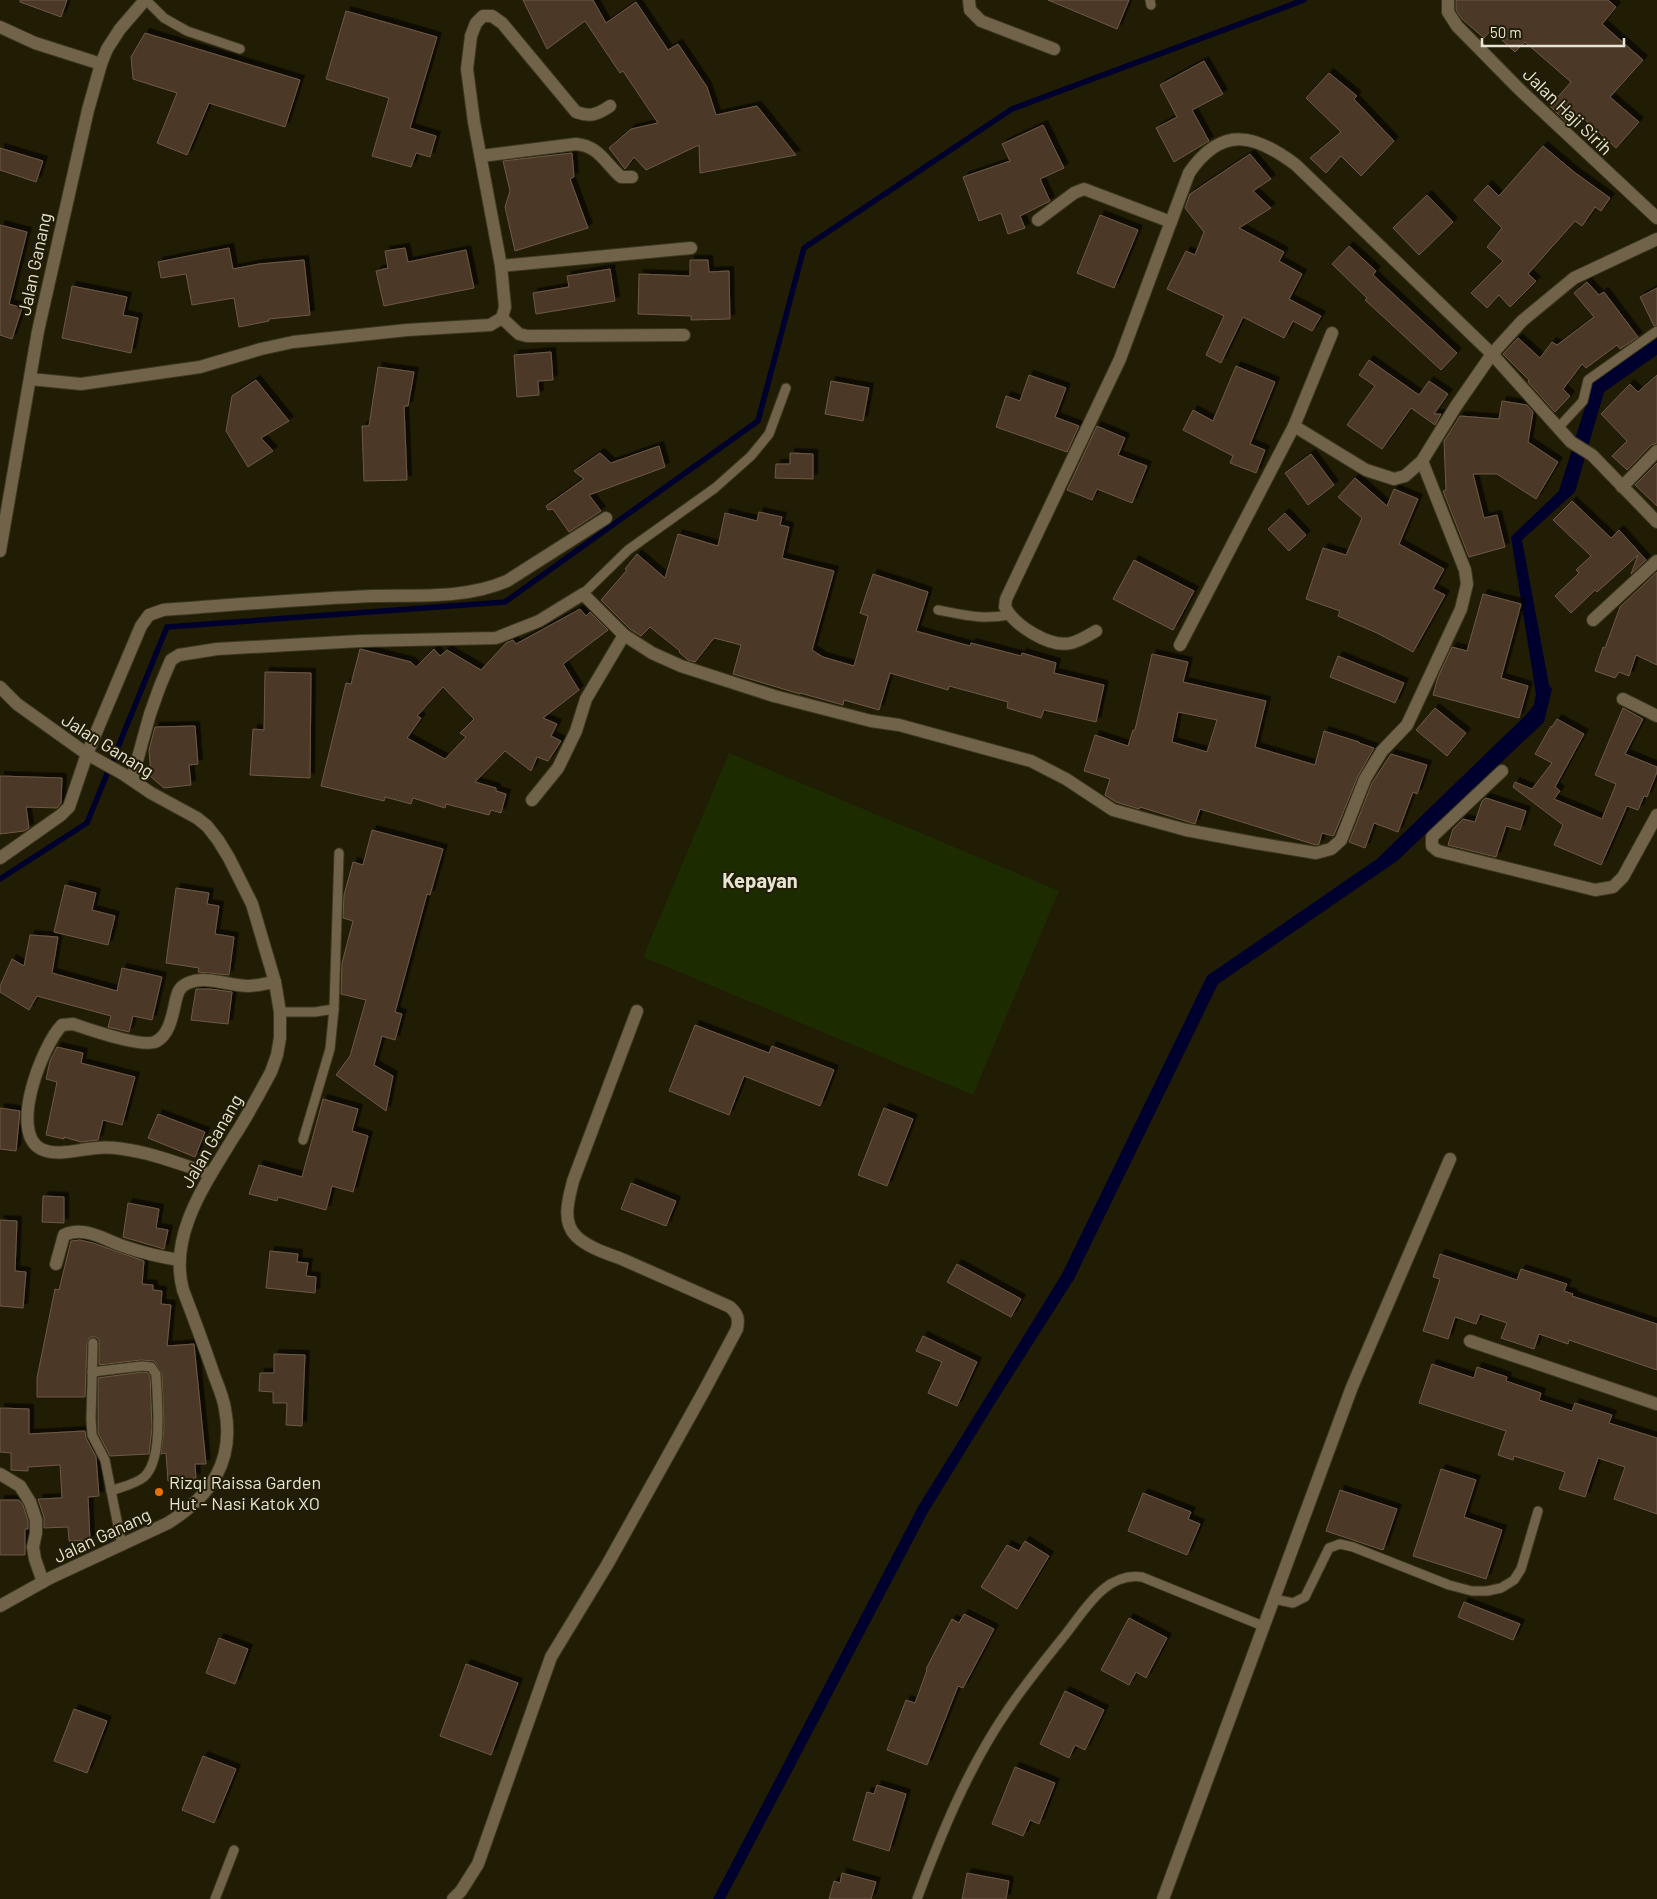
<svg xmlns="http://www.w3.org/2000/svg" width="1657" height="1899" font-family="Barlow,sans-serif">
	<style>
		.green { fill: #1c2b00 }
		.water { fill: #00002e }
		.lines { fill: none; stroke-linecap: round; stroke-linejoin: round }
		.stream { stroke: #00002e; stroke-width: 5.5 }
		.building { fill: #4b3926; stroke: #6d5945; fill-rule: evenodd; filter: url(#shadow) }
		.service-casing { stroke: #3d3821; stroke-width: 11 }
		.minor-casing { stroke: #3d3821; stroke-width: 14 }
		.service { stroke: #716349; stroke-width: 9 }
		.minor { stroke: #716349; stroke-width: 12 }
		.food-dot { fill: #e8710a; stroke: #211c04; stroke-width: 2 }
		.labels { text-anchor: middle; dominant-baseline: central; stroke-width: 4; stroke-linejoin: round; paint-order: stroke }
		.street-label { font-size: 18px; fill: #e7e4d5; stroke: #211c04 }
		.poi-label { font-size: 18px; fill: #e7e4d5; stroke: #211c04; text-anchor: start }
		.quarter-label { font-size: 20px; font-weight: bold; fill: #e7e4d5; stroke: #211c04 }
	</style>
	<defs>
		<filter id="shadow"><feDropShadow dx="4.5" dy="-4.5" stdDeviation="0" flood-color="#0009"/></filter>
	</defs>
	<rect width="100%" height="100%" fill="#211c04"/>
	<polygon class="green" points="729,753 1059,891 973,1095 643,957"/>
	<polygon class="water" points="1657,338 1657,355 1604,392 1575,492 1522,540 1549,685 1552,689 1544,722 1397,861 1218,984 1074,1279 997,1400 928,1512 725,1899 713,1899 918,1507 1062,1274 1207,976 1377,859 1526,715 1534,705 1536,694 1511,537 1559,491 1593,382"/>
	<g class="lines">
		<polyline class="stream" points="0,879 87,823 167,627 505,602 758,421 804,248 1012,109 1304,0"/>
	</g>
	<g class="building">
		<polygon points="20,0 67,0 61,17 20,2"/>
		<polygon points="523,0 593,0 606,23 636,2 668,50 678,44 707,87 716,115 757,106 796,155 700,173 699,145 646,170 634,157 625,169 609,148 631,129 658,123 623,71 620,73 585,21 547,49"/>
		<polygon points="1048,0 1129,0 1117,29"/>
		<polygon points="1456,0 1608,0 1616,7 1602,24 1643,60 1610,97 1639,122 1616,148 1579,114 1569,125 1550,106 1571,82 1525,42 1515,52 1491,30 1484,38 1462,19 1456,10"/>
		<polygon points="346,11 437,37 410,128 436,136 430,157 416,153 411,167 372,156 389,98 326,79"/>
		<polygon points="145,33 300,80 285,127 209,103 187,155 157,143 177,93 133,79 131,57"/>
		<polygon points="1204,61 1223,94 1192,110 1209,141 1174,162 1156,128 1177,117 1160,85"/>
		<polygon points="1329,73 1357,96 1354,99 1394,141 1361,176 1341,156 1326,173 1310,158 1341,132 1306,98"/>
		<polygon points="1043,125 1064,168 1040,179 1050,201 1020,216 1025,228 1008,234 1001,213 979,221 963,177 1010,161 1002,144"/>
		<polygon points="1543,146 1574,172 1610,198 1601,211 1595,207 1582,226 1575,221 1528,274 1536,281 1510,307 1499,295 1487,308 1471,293 1503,261 1487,247 1502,228 1474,200 1488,185 1499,196"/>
		<polygon points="0,148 43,161 36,182 0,170"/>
		<polygon points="572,153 574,177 570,179 588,228 515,251 505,207 510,191 503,161"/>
		<polygon points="1250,154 1271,179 1253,191 1271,208 1239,228 1284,252 1279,261 1302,274 1289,299 1321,316 1312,331 1293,321 1284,338 1243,317 1221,363 1206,355 1224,316 1167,289 1186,251 1195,255 1204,232 1185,208 1190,194"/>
		<polygon points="1427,195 1453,222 1419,255 1393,228"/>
		<polygon points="1100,215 1138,230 1114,288 1077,273"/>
		<polygon points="0,225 27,232 9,304 22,308 12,339 0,335"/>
		<polygon points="1349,246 1376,271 1373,275 1457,353 1441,370 1365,300 1367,298 1332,264"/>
		<polygon points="229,248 233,269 259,264 304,260 310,315 269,319 269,321 239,327 234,298 192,305 186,274 161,278 158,262"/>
		<polygon points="405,248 408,262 466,250 474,288 384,306 376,271 388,268 385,251"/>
		<polygon points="690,260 708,260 709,272 729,271 730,319 691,320 691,316 638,314 639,274 690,276"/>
		<polygon points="610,269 615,301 536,314 533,293 569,287 567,276"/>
		<polygon points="1587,282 1599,295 1604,292 1638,337 1620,349 1617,345 1586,368 1582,364 1563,389 1570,396 1555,412 1528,382 1529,380 1503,354 1518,338 1540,358 1552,342 1557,345 1594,317 1574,293"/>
		<polygon points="72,286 127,297 123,315 138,318 131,353 62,338"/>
		<polygon points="1657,288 1657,325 1654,326 1640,297"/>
		<polygon points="551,352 553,380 538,381 539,395 517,397 514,355"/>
		<polygon points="1369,360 1419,395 1429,381 1448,394 1434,414 1441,414 1435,425 1411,408 1382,449 1347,425 1375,386 1359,375"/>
		<polygon points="1236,366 1275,382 1250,444 1265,450 1256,473 1230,463 1233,456 1183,430 1193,410 1213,421"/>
		<polygon points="378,367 414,372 408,406 404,406 407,480 364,481 362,426 369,426"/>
		<polygon points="1029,375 1066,388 1055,417 1079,426 1067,452 996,427 1006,396 1020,401"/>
		<polygon points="1657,375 1657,443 1651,445 1627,470 1612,456 1627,441 1601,414 1630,384 1638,392"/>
		<polygon points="256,380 289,421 261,438 273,451 248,467 226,431 232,396"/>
		<polygon points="831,381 869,388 863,421 825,414"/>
		<polygon points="1502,401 1527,405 1533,412 1528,442 1558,462 1536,499 1497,474 1473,474 1484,518 1497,515 1505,547 1469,557 1443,491 1446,490 1444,441 1460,416 1499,419"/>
		<polygon points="1097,426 1125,438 1118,455 1147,466 1132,503 1097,489 1092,500 1067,490"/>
		<polygon points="659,446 665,467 589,495 601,511 569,532 553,509 548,510 546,506 584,479 574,471 600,453 611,463"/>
		<polygon points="790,453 813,454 813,479 775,478 776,464 790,464"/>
		<polygon points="1311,454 1334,485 1308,505 1285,473"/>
		<polygon points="1657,463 1657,506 1635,485"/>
		<polygon points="1355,478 1387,506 1394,489 1418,499 1399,544 1444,569 1433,589 1445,595 1413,652 1377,633 1338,616 1340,611 1306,599 1323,548 1346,555 1362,518 1338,497"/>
		<polygon points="1572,501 1611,538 1619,530 1646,560 1631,574 1638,555 1597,592 1595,590 1571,613 1555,596 1579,573 1576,570 1591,556 1553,520"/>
		<polygon points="759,512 782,517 780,525 789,527 782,558 834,571 812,650 823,657 854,666 868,616 860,613 873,574 928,592 916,631 970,646 971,643 1021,656 1022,653 1056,663 1054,673 1104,685 1096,722 1044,710 1041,718 1007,708 1008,702 949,686 948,690 890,673 879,710 844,700 843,705 800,693 800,694 733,674 741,645 714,638 695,662 688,660 679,652 680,651 650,627 641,636 630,629 601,600 627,570 625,569 637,554 665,578 678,534 718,546 725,513 757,521"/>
		<polygon points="1285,513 1306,535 1289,551 1268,529"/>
		<polygon points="1134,560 1194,591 1173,630 1113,599"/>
		<polygon points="1657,572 1657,665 1636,655 1629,676 1619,672 1615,678 1595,671 1603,647 1605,648 1620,607"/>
		<polygon points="1483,594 1521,604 1501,678 1528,686 1519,718 1433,695 1438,677 1452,647 1467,651"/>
		<path d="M580 609 586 616 590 612 608 630 563 664 579 690 543 718 557 724 551 736 561 741 548 761 537 757 531 771 505 751 475 782 496 788V791L506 794 501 813 491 810 489 815 446 804 445 808 413 798 411 804 385 797 384 801 321 786 346 683 351 684 360 649 411 662 416 667 434 649 440 656 447 650 481 670 506 643 513 640 516 644ZM443 687 474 719 460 733 466 737 445 759 407 738 421 718 417 716Z"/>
		<path d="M1152 654 1188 662 1183 682 1266 701 1255 747 1315 765 1324 731 1359 742V743L1374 748 1358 776 1334 835 1333 836 1322 833 1319 844 1316 845 1200 809 1195 824 1140 807 1139 809 1116 802 1105 795 1110 779 1084 771 1095 735 1128 746 1133 730H1135ZM1178 712 1217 720 1207 752 1172 742Z"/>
		<polygon points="1338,656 1404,683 1395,703 1330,677"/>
		<polygon points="265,672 311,673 310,778 250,775 253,729 264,730"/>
		<polygon points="1435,708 1466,733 1447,756 1416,730"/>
		<polygon points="1623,708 1643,719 1625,754 1657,767 1657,772 1647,797 1644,796 1638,810 1627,806 1601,865 1554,845 1563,825 1513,787 1515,782 1532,789 1552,763 1535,754 1551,726 1552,727 1557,719 1584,734 1555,787 1560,791 1554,799 1602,819 1616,784 1595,775"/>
		<polygon points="195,726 198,764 189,765 191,785 164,788 151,777 149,750 155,727"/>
		<polygon points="1391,754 1427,765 1417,794 1413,792 1398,832 1374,823 1365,848 1349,842 1372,783"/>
		<polygon points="0,776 62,778 61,803 57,808 26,807 29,828 24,831 0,834"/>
		<polygon points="1486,798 1526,811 1520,830 1506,826 1496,857 1448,845 1453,829 1463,819 1475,822 1482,801"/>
		<polygon points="372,830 443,849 430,895 427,894 395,1012 402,1014 395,1040 382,1036 374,1065 393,1076 386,1111 336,1075 350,1056 366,1000 341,994 342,963 353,921 343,918 344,895 353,862 363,865"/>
		<polygon points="65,885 96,893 92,910 115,916 108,945 54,932"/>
		<polygon points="176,888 209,893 207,904 219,906 215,934 234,937 229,975 198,972 199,968 166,963"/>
		<polygon points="30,935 58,937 52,973 117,991 122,968 162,977 152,1020 133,1016 129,1032 108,1027 111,1016 37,996 29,1010 0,992 0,986 12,959 24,966"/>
		<polygon points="196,989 210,989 232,992 228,1024 191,1020"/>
		<polygon points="695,1025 769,1053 772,1046 834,1070 820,1106 744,1076 729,1115 669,1091"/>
		<polygon points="57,1047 83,1053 81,1063 135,1077 122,1125 103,1120 98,1140 81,1142 64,1137 64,1139 46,1135 57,1082 46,1079 50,1061"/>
		<polygon points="323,1099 358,1109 352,1131 368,1136 353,1192 332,1186 326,1210 278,1197 277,1201 249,1194 259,1165 302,1177"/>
		<polygon points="0,1108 20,1111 16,1151 0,1149"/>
		<polygon points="884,1108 913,1119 887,1186 858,1175"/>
		<polygon points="158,1114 205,1132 195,1157 148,1138"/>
		<polygon points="631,1183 676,1201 666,1226 621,1209"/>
		<polygon points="43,1196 64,1197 64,1223 42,1222"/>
		<polygon points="128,1203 159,1209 156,1228 168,1230 164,1249 123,1237"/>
		<polygon points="0,1220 17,1221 15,1271 26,1272 23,1308 0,1306"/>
		<polygon points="80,1240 93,1243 144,1261 142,1284 153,1285 153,1290 162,1291 161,1304 171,1305 167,1346 194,1344 206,1464 195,1464 196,1478 168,1481 166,1453 161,1454 164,1428 162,1374 154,1361 141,1360 99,1365 99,1340 96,1337 90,1337 87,1343 85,1397 37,1397 37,1378 55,1289 59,1290 71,1241"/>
		<polygon points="270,1251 298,1254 297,1262 308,1263 306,1276 316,1277 315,1293 266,1288"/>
		<polygon points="1440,1254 1517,1280 1521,1269 1567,1284 1564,1291 1573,1294 1572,1296 1657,1324 1657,1370 1569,1340 1568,1344 1539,1334 1534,1349 1501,1338 1507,1323 1480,1314 1476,1324 1455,1317 1448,1339 1423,1331 1440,1279 1433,1277"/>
		<polygon points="957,1264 1021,1299 1011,1317 947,1282"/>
		<polygon points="923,1336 977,1362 957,1406 928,1393 942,1362 916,1351"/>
		<polygon points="274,1354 305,1355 302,1426 286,1425 287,1403 273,1403 273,1392 259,1391 260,1373 274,1373"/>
		<polygon points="1432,1364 1474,1378 1477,1367 1507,1377 1506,1381 1541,1393 1539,1400 1572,1411 1575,1403 1612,1415 1609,1423 1657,1438 1657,1514 1614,1499 1625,1467 1598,1458 1585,1497 1559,1489 1565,1472 1514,1456 1513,1460 1498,1455 1506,1431 1419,1403"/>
		<polygon points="142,1372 148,1373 150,1376 152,1428 149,1454 110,1456 98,1433 98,1378"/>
		<polygon points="0,1408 29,1409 29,1434 85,1431 86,1438 96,1457 99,1496 88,1497 90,1540 69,1541 68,1527 44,1528 44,1517 38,1499 62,1498 60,1465 28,1467 28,1471 11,1470 11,1453 0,1452"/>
		<polygon points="1441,1469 1476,1480 1464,1517 1502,1530 1486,1579 1413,1556"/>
		<polygon points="1340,1490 1397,1509 1383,1550 1326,1531"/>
		<polygon points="1143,1493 1191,1512 1188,1519 1200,1524 1187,1555 1128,1531"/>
		<polygon points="0,1500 19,1500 23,1505 28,1521 28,1529 25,1529 25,1555 0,1555"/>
		<polygon points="1025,1541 1049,1556 1017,1609 981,1587 1007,1545 1019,1551"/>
		<polygon points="1464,1602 1520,1624 1513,1640 1458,1617"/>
		<polygon points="964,1614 994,1629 963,1688 958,1686 927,1765 887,1750 906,1700 915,1703 927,1670 926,1669 952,1619 959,1623"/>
		<polygon points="1129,1618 1167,1638 1146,1678 1136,1672 1129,1685 1101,1670"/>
		<polygon points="219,1638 248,1649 235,1684 206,1673"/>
		<polygon points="466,1664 518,1683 491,1755 440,1736"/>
		<polygon points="1065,1691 1104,1710 1085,1750 1075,1745 1069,1758 1040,1744"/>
		<polygon points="74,1709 107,1721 87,1773 54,1761"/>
		<polygon points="203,1756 236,1769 214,1823 182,1810"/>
		<polygon points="1015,1767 1055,1783 1039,1824 1030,1820 1023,1836 992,1824"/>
		<polygon points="877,1785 906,1794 889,1851 853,1840 867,1792 874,1794"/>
		<polygon points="842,1873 876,1882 871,1899 829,1899 834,1881 840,1883"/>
		<polygon points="967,1873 1009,1881 1006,1899 962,1899"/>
	</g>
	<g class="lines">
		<g class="service-casing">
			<g id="service">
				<polyline points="146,0 164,18 187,31 240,49"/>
				<polyline points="1150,0 1151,5"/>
				<polyline points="1558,428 1583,401 1588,380 1657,331"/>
				<polyline points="583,594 628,550 715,488 751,456 769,434 786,388"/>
				<path d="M938 610C965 615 982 620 1009 615"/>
				<polyline points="280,1012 315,1012 334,1009 339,853"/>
				<polyline points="303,1140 330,1049 334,1009"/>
				<polyline points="93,1343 91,1419 92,1435 105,1460 122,1546"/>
				<path d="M92 1372 142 1366 151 1367 156 1374C157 1399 164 1459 144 1477 136 1484 121 1487 111 1491"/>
				<polyline points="1274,1599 1293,1603 1305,1597 1329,1548 1340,1544 1353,1547 1449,1585 1472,1591 1487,1591 1501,1588 1514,1580 1521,1569 1538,1511"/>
				<polyline points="215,1899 234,1850"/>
				<path d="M917 1899C941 1834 968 1768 1007 1711 1025 1684 1045 1660 1065 1635 1085 1610 1105 1572 1142 1577L1263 1626"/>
			</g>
		</g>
		<g class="minor-casing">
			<g id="minor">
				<polyline points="969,0 970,10 981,21 1054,49"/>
				<polyline points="1448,0 1448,12 1457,26 1519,89 1657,218"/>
				<polyline points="0,27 35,43 101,64"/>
				<path d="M481 156 576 144C599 146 605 163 621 177H632"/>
				<polyline points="1038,220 1074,193 1084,189 1171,222"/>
				<polyline points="501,266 691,248"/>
				<polyline points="502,318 519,334 527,336 684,335"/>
				<polyline points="1332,333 1294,426 1366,470 1394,479 1405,476 1422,461 1456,406 1492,354 1522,321 1574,278 1657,239"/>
				<path d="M30 379 81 384 200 367 261 349 293 342 407 330 490 325 502 318 505 307 501 266 474 122 467 69 471 36 476 23 483 16H492L502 23 576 112C590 117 597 115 610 106"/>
				<polyline points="1622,487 1657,451"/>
				<polyline points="0,551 38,331 88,110 101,64 107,49 120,29 145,0"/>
				<polyline points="1593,620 1657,561"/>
				<path d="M1096 631C1089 635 1080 641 1071 643 1050 648 1015 626 1005 607L1006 599 1120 359 1189 173C1222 125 1255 134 1296 165L1492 354 1571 442 1592 455 1657 522"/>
				<polyline points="1180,645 1294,426"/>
				<path d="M0 687 17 704 87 754 123 774 151 793 197 818 207 826 218 840 229 858 252 904 275 982 280 1012V1038L277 1055 271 1072C259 1094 247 1117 233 1138 206 1183 168 1235 183 1290 193 1316 203 1343 212 1369 216 1382 223 1395 225 1409 235 1461 211 1496 168 1523L50 1578 0 1606"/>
				<polyline points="1623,699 1657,716"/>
				<polyline points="1502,771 1432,837 1432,846 1438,851 1595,890 1613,887 1623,877 1657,815"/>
				<polyline points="132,779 150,714 160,686 171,660 179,655 217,649 360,641 496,638 539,621 583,594 624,635 652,653 681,666 774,696 871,721 899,725 1031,761 1066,779 1113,810 1186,830 1255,843 1316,853 1331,849 1341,840 1365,779 1374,764 1382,751 1407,725 1461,609 1467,584 1465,570 1422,461"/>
				<polyline points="532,800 558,768 576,731 586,699 624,635"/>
				<path d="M0 858 61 815 69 807 87 754 141 626 149 615 163 610C232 605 302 599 372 596 418 595 465 599 507 581L606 518"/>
				<path d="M211 1174C182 1165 153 1153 123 1149 115 1148 105 1147 97 1148 79 1149 58 1157 41 1149 8 1132 43 1044 62 1025L73 1024C88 1029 145 1049 157 1041 169 1034 172 1017 175 1004 177 995 178 987 188 983 207 975 229 986 248 986 257 986 266 983 275 982"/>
				<path d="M56 1264 64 1235C85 1225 106 1241 126 1247 143 1253 161 1257 179 1260"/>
				<polyline points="1470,1341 1657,1404"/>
				<polyline points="0,1474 20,1486 30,1502 36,1520 36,1533 33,1547 35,1559 43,1582"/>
				<path d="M453 1899 461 1891 478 1864 551 1657 607 1565 704 1391 737 1329C739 1319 738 1314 730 1307 695 1291 660 1276 624 1260 609 1254 588 1248 576 1236 561 1221 569 1198 573 1181L637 1011"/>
				<polyline points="1163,1899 1352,1387 1450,1159"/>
			</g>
		</g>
		<use href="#service" class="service"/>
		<use href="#minor" class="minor"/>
	</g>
	<circle class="food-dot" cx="159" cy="1492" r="5"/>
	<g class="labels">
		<g class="street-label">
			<text transform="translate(1568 111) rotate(44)">Jalan Haji Sirih</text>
			<text transform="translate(34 264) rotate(-78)">Jalan Ganang</text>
			<text transform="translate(108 745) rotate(32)">Jalan Ganang</text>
			<text transform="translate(211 1141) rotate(-60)">Jalan Ganang</text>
			<text transform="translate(102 1535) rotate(-25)">Jalan Ganang</text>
		</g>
		<g class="poi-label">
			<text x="169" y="1482">Rizqi Raissa Garden<tspan x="169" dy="21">Hut - Nasi Katok XO</tspan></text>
		</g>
		<g class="quarter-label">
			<text x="760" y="880">Kepayan</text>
		</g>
	</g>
	<path d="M1482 38v8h142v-8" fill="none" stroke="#e7e4d5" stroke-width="2.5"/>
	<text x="1490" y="38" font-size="15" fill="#e7e4d5" stroke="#211c04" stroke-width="4" paint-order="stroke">50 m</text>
</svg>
